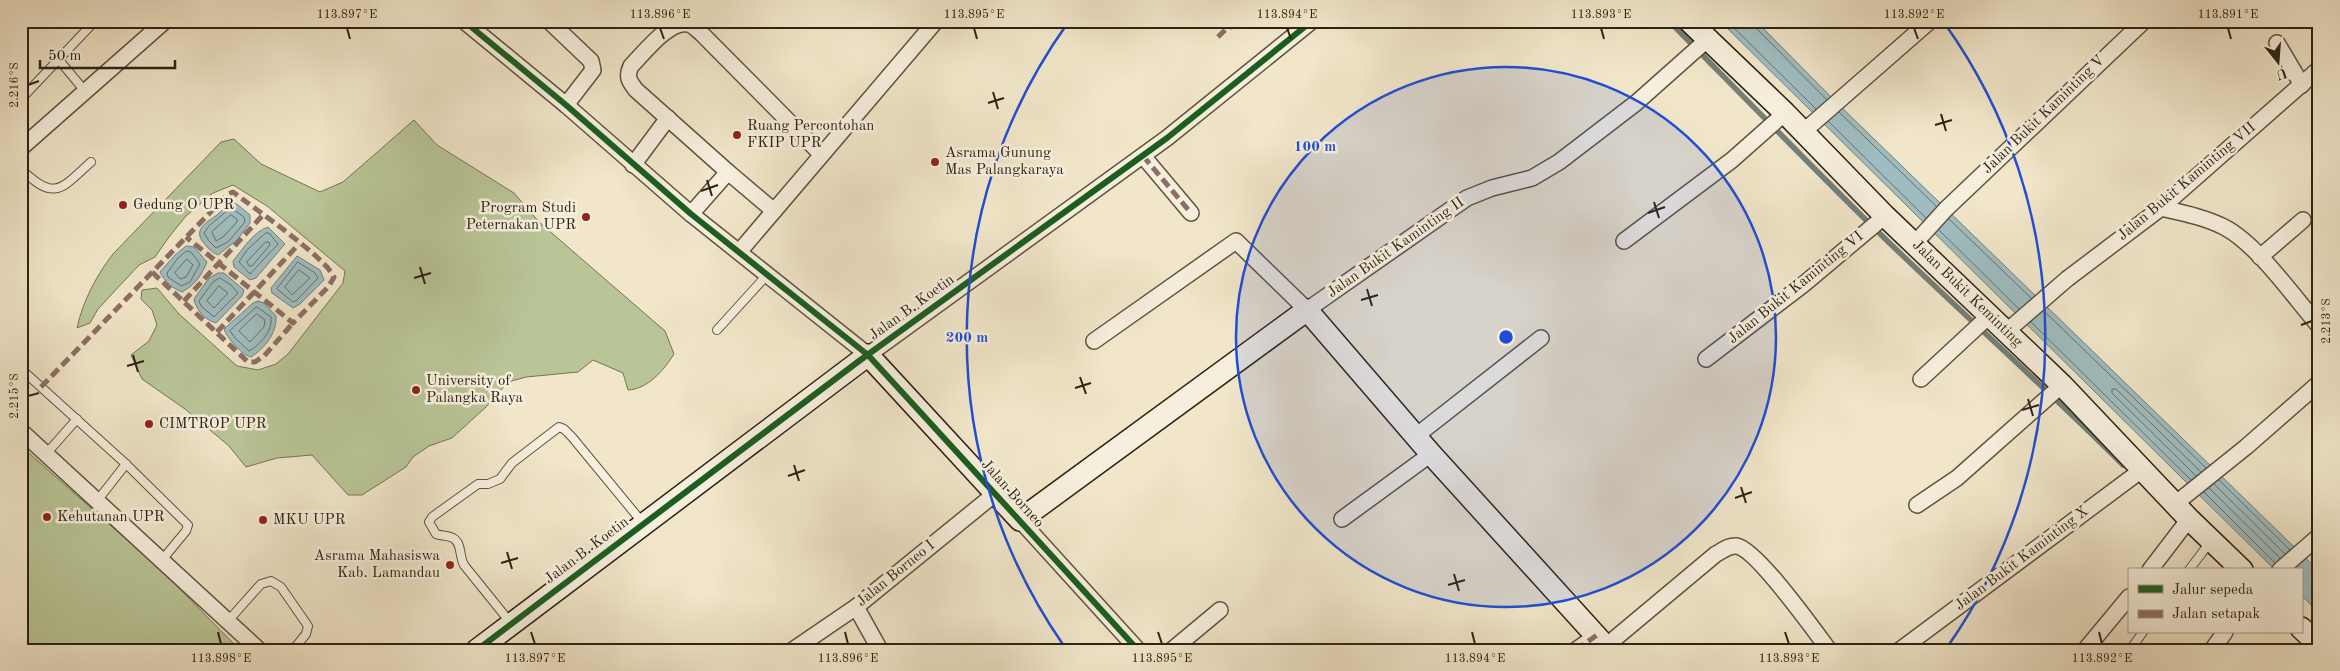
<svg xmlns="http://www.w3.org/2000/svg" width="2340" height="671" font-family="'Old Standard TT',serif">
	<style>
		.green { fill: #b9c597; stroke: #747454 }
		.water { fill: #9fbdc0; stroke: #727f7a }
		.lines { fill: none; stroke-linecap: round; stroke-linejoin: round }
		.shore { stroke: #667069; stroke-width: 1 }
		.stream { stroke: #727f7a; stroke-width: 5.5 }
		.lane-casing { stroke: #5f5340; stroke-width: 10 }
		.street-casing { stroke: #5f5340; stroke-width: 18 }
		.secondary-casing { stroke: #2e2212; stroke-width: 24 }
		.lane { stroke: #f6efdd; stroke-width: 8 }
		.street { stroke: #f6efdd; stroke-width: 15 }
		.secondary { stroke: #f6efdd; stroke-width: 21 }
		.quiet { stroke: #8d6e63; stroke-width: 5; stroke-dasharray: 10 5; stroke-linecap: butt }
		.cycleway-casing { stroke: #f6efdd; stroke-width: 9 }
		.cycleway { stroke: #1b5e20; stroke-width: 6 }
		.ticks { fill: none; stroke: #2e2212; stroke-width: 2 }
		.ring { fill: none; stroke: #1d4ed8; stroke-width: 2.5 }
		.poi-dot { fill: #8f2418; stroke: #f6efdd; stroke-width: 2 }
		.labels { text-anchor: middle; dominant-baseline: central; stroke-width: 5; stroke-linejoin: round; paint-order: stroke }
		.street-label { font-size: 15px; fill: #2e2212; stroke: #f6efdd }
		.poi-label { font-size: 15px; fill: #2e2212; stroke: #f6efdd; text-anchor: start }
		.centre { fill: #1d4ed8; stroke: #f6efdd; stroke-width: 2.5 }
		.ring-label { font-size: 15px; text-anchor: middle; font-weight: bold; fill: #1d4ed8; stroke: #f6efdd; stroke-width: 5; stroke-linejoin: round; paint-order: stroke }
		.neatline { fill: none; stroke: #2e2212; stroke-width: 2 }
		.ticks-label { font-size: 12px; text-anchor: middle; fill: #2e2212 }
	</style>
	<rect width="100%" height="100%" fill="#f1e6ca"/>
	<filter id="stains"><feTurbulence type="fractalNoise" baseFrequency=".004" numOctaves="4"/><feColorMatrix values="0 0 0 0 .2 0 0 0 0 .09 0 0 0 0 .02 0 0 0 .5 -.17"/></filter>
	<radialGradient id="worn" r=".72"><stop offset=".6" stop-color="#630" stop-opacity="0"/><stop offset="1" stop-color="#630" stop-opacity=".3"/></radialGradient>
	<g class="green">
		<path d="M414 120 437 145 514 193 539 222 665 331 674 354C664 370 648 389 628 390L623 373 593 360 578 372 526 377 508 382 486 407 452 438 429 446 413 457 406 467 362 495H348L312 455 277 458 246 467 229 446 185 409 142 379 131 355 149 341 157 325 152 310 141 299 142 290 157 288 179 314 237 366 258 370 276 364 288 354 343 283 345 271 267 206 233 185 213 193 186 216 169 237 155 257 139 265 98 309 90 323 77 328C83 301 96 276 113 254L221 142 234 139 261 164 320 192 343 182Z"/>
		<polygon points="21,446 161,570 240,650 21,650"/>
	</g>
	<g class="water">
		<polygon points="1720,21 1756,21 1837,103 2319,571 2319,613 2301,595 2301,570 2275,570"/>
		<path d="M232 202 238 205 250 215V223L237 240 218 255C211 252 208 248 203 242 193 229 207 222 217 215 223 210 224 206 232 202Z"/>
		<path d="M268 227 285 244 256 278 250 280 234 267 233 261C243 249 253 232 268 227Z"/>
		<path d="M186 246 194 247 207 262C201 276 196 284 182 292 172 288 165 282 160 272L175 255Z"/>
		<polygon points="297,256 320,270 324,280 300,304 293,308 272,293 271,288"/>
		<path d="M218 273H224L244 290 242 296 216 323C205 320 196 310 194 299L209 278Z"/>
		<path d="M258 301 264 303 276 316C277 333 265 348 251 357 243 356 226 337 224 329L253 303Z"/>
	</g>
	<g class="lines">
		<g class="shore">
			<polyline points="1727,21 1816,109"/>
			<polyline points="1753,21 1755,27 1827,100"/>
			<polyline points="1839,112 1936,206"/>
			<polyline points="1828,121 1926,218"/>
			<polygon points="231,208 244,217 245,222 228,242 216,248 209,241 204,233 209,226"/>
			<polygon points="231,215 237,219 237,222 223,237 216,241 212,232"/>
			<polyline points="1949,219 2031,298"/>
			<polyline points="1939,230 2019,309"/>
			<polygon points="266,233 269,233 278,244 250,274 239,262 247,250"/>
			<polygon points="266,242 269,242 270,245 252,266 249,266 247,262"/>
			<polygon points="187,251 191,252 200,264 190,282 181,286 168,277 167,273 178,258"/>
			<polygon points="187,259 193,265 186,277 180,279 175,273"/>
			<polygon points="298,262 315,273 318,278 297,300 293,302 277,289"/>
			<polygon points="299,270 310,278 292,295 285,287"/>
			<polygon points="220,278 231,285 238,293 214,317 201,306 199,301 213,282"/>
			<polygon points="219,286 228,293 214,308 207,301"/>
			<path d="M257 307 271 317C273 331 260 345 249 351L235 338 230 331Z"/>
			<polyline points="2044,311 2206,468"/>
			<polygon points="257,314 265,320 264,327 250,342 239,331"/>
			<polyline points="2031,322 2191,480"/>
			<polyline points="2196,476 2112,393 2112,389 2116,389 2201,472"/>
			<polyline points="2219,480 2290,550"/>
			<polyline points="2214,484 2285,554"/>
			<polyline points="2209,488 2280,558"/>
			<polyline points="2204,492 2275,563"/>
		</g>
		<path class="stream" d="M1669 21C1737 90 1805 160 1874 228 1956 308 2042 384 2123 465"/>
		<g class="lane-casing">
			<g id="lane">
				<polyline points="59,60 84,90"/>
				<polyline points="21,99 95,21"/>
				<path d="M21 169C55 202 61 189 91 162"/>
				<polyline points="717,330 767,275"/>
				<polyline points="21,369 126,464"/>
				<polyline points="46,454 77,419"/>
				<polyline points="97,501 126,464 188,525 186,531 162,560"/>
				<polyline points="2189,570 2211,541"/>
				<polyline points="228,621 261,584 271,581 281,587 308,626 306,634 293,650"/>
				<path d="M510 622 464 565C459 556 462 543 453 538 447 535 441 536 436 534L429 522 432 517 478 484H488L500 479 512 463 559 427 564 429 572 437 642 522"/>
				<polyline points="2130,650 2143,632"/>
			</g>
		</g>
		<g class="street-casing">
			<g id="street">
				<polyline points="464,21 566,105 691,214 868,355 1167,138 1312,21"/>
				<polyline points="549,21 591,61 593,70 566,105"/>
				<polyline points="2277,43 2302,85"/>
				<polyline points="1803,132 1930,21"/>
				<polyline points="21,148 165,21"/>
				<polyline points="1143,156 1191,213"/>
				<polyline points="633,165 668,118"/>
				<polyline points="728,172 774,211"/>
				<path d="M2161 208C2183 213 2204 217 2224 227 2257 244 2293 296 2319 326"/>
				<path d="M691 214 728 172 636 90C629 81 626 77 631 66 644 53 669 20 688 24 693 25 697 30 701 33L821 154"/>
				<polyline points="1624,241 1732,160 1785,113"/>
				<polyline points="1915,243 1946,209 2144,21"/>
				<polyline points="739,252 936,21"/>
				<polyline points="2260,257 2303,220"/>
				<polyline points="2007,331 2067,279 2161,208 2319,69"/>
				<polyline points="1094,341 1236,241 1307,310 1467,198 1492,188 1532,178 1559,162 1636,103 1708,39"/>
				<polyline points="1706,359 1804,284 1885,216"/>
				<polyline points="1921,379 1989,316"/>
				<polyline points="21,431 259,650"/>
				<polyline points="1416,436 1541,338"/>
				<polyline points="2175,504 2246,447 2319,383"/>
				<polyline points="1917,505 1957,478 2062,385"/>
				<polyline points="1342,519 1431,454"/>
				<polyline points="1020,520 1138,650"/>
				<polyline points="2150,570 2189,519"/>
				<polyline points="2280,570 2319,536"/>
				<polyline points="856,607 880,650"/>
				<path d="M1606 646 1716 554C1722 551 1729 545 1737 546 1757 550 1814 630 1829 650"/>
				<polyline points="793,650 856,607 996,493"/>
				<polyline points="1172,650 1220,610"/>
				<polyline points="1576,650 1597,635"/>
				<polyline points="1900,650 2143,469"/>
				<polyline points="2085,650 2129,597"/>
				<polyline points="2212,650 2225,632"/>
			</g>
		</g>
		<g class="secondary-casing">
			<g id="secondary">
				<polyline points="1689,21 1785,113 1885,216 2062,385 2189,519 2242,570"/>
				<polyline points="2301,628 2319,645"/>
				<polyline points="477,650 868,355 1020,520 1307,310 1431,454 1609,650"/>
			</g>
		</g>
		<use href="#lane" class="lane"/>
		<use href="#street" class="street"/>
		<use href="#secondary" class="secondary"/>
		<g class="quiet">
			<polyline points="1218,37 1226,29 1244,21"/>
			<polyline points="1143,156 1191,213"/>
			<polyline points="152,272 248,362 255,362 264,356 293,323"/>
			<polyline points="184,301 263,215"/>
			<polyline points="217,332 299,244"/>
			<path d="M41 387 228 194 233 192C254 208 326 258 334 277L329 286 293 323 186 237"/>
			<polyline points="1576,650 1597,635"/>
		</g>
		<g class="cycleway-casing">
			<g id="cycleway">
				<polyline points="464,21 566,105 691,214 868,355 1138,650"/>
				<polyline points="477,650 859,361 1167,138 1312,21"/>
			</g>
		</g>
		<use href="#cycleway" class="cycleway"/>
	</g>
	<path class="ticks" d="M347 28 350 39M660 28 664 39M974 28 977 39M1287 28 1291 39M1601 28 1604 39M1914 28 1918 39M2228 28 2231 39M28 85 39 81M993 92 998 109M988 103 1004 98M1941 114 1946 131M1935 125 1952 120M707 180 712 196M701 191 718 185M1654 202 1659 218M1648 213 1665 207M420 267 425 284M414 278 431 273M1367 289 1372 306M1361 300 1378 295M2301 325 2312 321M133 355 138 372M127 366 144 361M1080 377 1086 394M1075 388 1091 383M28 396 39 393M2028 399 2033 416M2022 410 2039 405M794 465 799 481M788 476 805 470M1741 487 1746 503M1735 498 1752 492M507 552 512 569M501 563 518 558M1454 574 1459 591M1448 585 1465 580M218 632 221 644M531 632 535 644M845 632 848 644M1158 632 1162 644M1472 632 1475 644M1785 632 1789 644M2099 632 2102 644"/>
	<circle cx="1506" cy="337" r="270" fill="#1d4ed8" fill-opacity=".12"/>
	<g class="ring">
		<circle cx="1506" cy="337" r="270"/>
		<path d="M1064 646A539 539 0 0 1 1067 24M1945 24A539 539 0 0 1 1948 646"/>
	</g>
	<g class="poi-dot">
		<circle cx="737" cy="135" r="5"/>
		<circle cx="935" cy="162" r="5"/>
		<circle cx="123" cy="205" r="5"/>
		<circle cx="586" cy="217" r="5"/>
		<circle cx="416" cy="390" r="5"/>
		<circle cx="149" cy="424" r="5"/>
		<circle cx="47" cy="517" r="5"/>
		<circle cx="263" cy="520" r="5"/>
		<circle cx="450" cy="565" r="5"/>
	</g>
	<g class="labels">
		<g class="street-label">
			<text transform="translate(2044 115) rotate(-44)">Jalan Bukit Kaminting V</text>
			<text transform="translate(2187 182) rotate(-40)">Jalan Bukit Kaminting VII</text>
			<text transform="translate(1396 248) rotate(-35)">Jalan Bukit Kaminting II</text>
			<text transform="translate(1796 288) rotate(-39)">Jalan Bukit Kaminting VI</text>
			<text transform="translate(1967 294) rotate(44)">Jalan Bukit Keminting</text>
			<text transform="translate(912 308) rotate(-36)">Jalan B. Koetin</text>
			<text transform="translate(1012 494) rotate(48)">Jalan Borneo</text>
			<text transform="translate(587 551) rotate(-37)">Jalan B. Koetin</text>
			<text transform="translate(2022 559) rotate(-37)">Jalan Bukit Kaminting X</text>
			<text transform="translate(896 574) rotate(-39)">Jalan Borneo I</text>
		</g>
		<g class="poi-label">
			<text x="747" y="126">Ruang Percontohan<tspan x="747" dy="17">FKIP UPR</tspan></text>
			<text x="945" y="153">Asrama Gunung<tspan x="945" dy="17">Mas Palangkaraya</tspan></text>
			<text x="133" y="205">Gedung O UPR</text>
			<text x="576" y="208" text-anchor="end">Program Studi<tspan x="576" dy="17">Peternakan UPR</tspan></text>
			<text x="426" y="381">University of<tspan x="426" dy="17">Palangka Raya</tspan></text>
			<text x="159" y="424">CIMTROP UPR</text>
			<text x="57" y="517">Kehutanan UPR</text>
			<text x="273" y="520">MKU UPR</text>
			<text x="440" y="556" text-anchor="end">Asrama Mahasiswa<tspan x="440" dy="17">Kab. Lamandau</tspan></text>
		</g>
	</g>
	<circle cx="1506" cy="337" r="8" class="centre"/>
	<g class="ring-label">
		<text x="1315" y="151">100 m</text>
		<text x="967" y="342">200 m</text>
	</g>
	<rect width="2340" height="671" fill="none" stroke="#f1e6ca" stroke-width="55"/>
	<rect x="2128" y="568" width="175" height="65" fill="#f6efdd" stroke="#a69d8c"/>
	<rect x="2138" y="585" width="25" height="8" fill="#1b5e20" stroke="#a69d8c"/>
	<text x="2172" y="594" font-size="15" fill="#2e2212">Jalur sepeda</text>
	<rect x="2138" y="610" width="25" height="8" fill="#8d6e63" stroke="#a69d8c"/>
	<text x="2172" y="618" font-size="15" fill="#2e2212">Jalan setapak</text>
	<g transform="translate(2278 62) rotate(163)" stroke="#f6efdd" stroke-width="4" paint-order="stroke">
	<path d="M0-4L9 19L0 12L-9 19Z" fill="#2e2212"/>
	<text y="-8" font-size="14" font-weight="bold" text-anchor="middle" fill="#2e2212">U</text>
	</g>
	<path d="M40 60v8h135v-8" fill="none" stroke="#2e2212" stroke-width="2.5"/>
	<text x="48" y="60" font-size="15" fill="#2e2212" stroke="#f6efdd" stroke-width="4" paint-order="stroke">50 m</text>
	<rect x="28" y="28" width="2284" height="616" class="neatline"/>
	<g class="ticks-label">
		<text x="347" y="18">113.897°E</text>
		<text x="660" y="18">113.896°E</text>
		<text x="974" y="18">113.895°E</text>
		<text x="1287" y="18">113.894°E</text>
		<text x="1601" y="18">113.893°E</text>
		<text x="1914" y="18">113.892°E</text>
		<text x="2228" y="18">113.891°E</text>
		<text transform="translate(14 85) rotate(-90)" y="4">2.216°S</text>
		<text transform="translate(2326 321) rotate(-90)" y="4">2.213°S</text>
		<text transform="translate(14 396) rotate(-90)" y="4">2.215°S</text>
		<text x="221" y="662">113.898°E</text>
		<text x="535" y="662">113.897°E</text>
		<text x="848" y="662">113.896°E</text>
		<text x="1162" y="662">113.895°E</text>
		<text x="1475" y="662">113.894°E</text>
		<text x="1789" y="662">113.893°E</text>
		<text x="2102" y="662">113.892°E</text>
	</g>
	<rect width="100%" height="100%" filter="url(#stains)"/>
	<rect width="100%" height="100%" fill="url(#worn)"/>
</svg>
